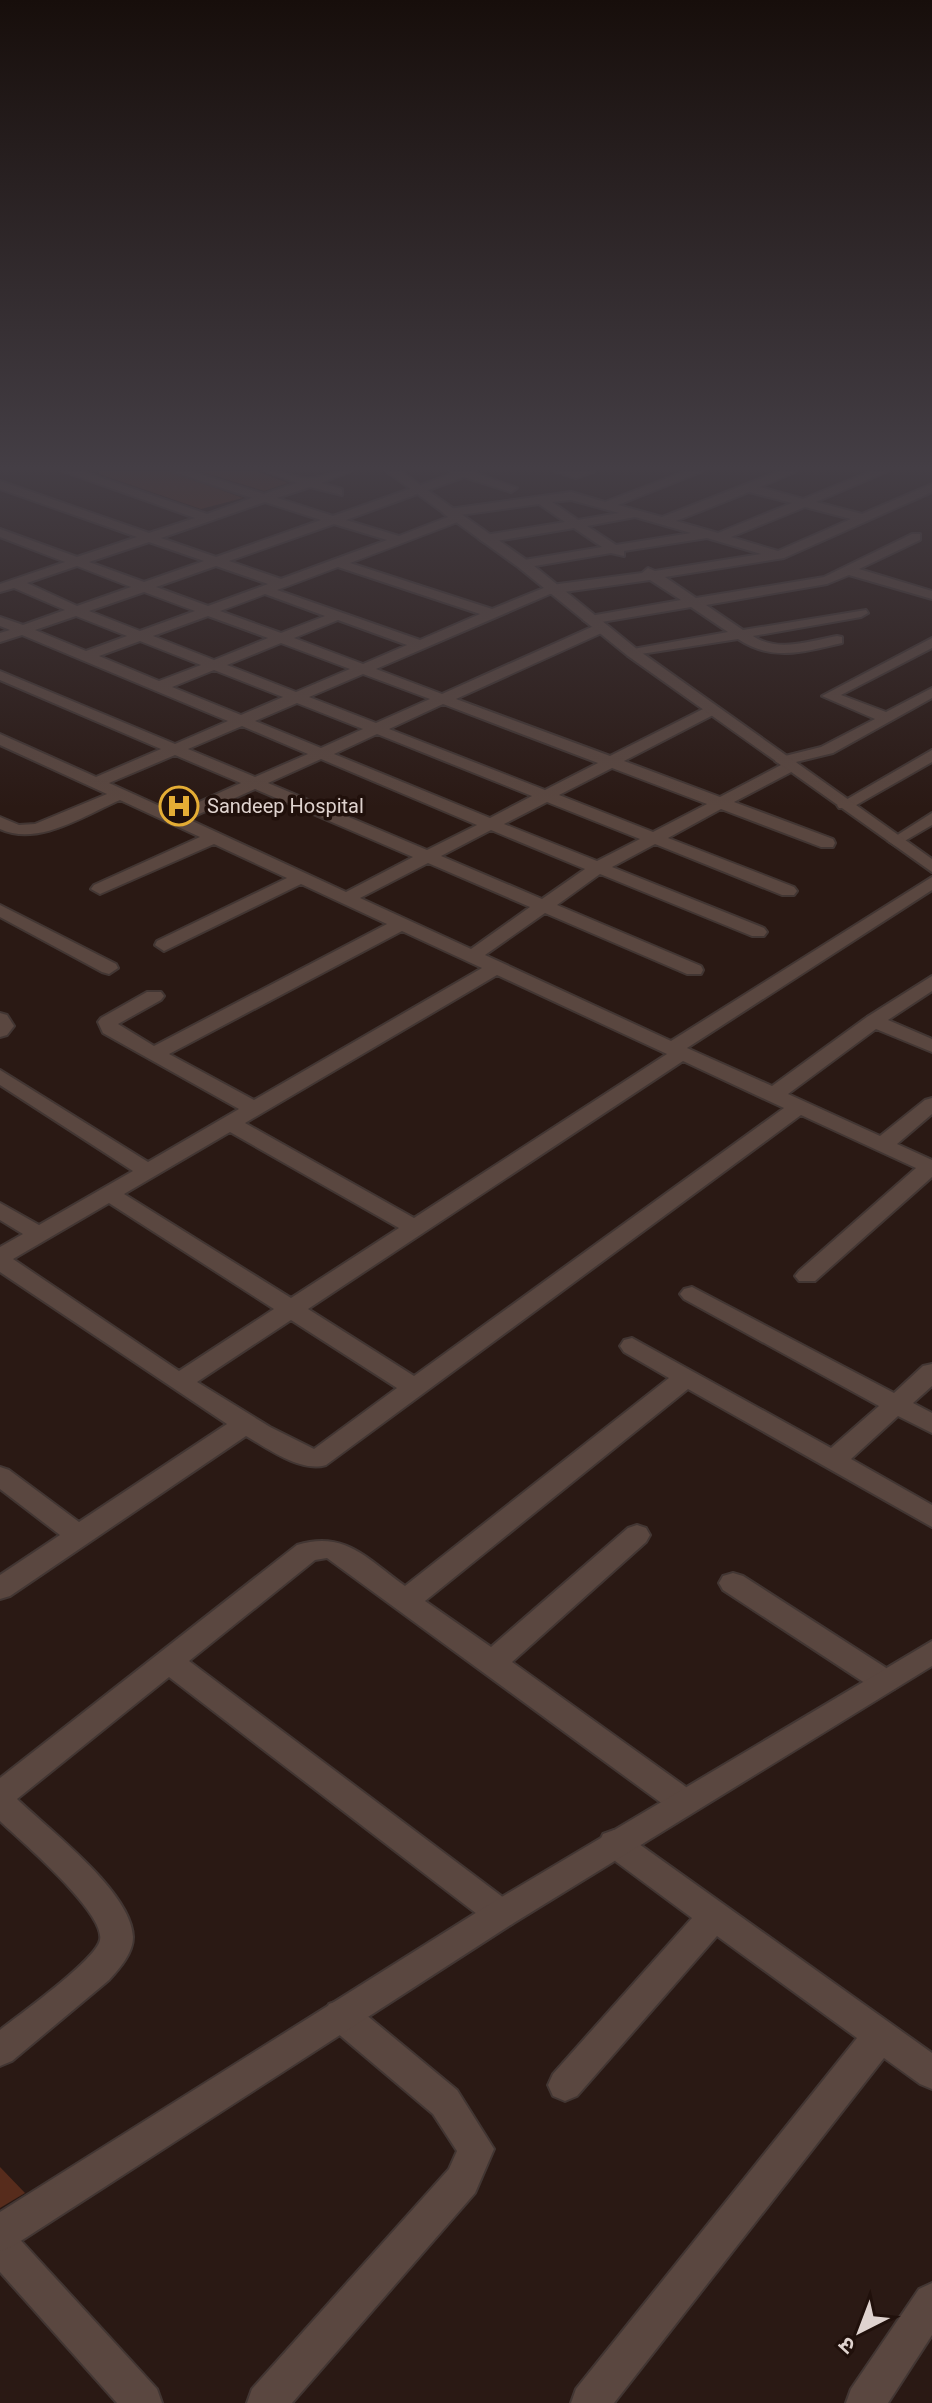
<svg xmlns="http://www.w3.org/2000/svg" width="932" height="2403" font-family="Roboto,'Noto Sans Devanagari',sans-serif">
	<style>
		.building { fill: #572c1c }
		.lines { fill: none; stroke-linecap: round; stroke-linejoin: round }
		.minor-casing { stroke: #423633; stroke-width: 4 }
		.tertiary-casing { stroke: #423633; stroke-width: 4 }
		.minor { fill: #5a4740; fill-rule: evenodd }
		.tertiary { fill: #5a4740; fill-rule: evenodd }
		.labels { text-anchor: middle; dominant-baseline: central; stroke-width: 7; stroke-linejoin: round; paint-order: stroke }
		.far-poi-label { font-size: 20px; fill: #dfd3cf; stroke: #20100b; text-anchor: start }
	</style>
	<rect width="100%" height="100%" fill="#2a1914"/>
	<g class="building">
		<polygon points="99,471 168,471 243,498 201,509 99,474"/>
		<polygon points="199,471 256,471 288,483 264,491"/>
		<polygon points="0,2167 25,2193 0,2208"/>
	</g>
	<g class="lines">
		<g class="minor-casing">
			<g id="minor">
				<path d="M63 471H81L207 514 252 498 171 471H189L264 494 297 483 265 471C280 471 301 480 311 478 325 477 336 471 351 471L321 483 342 489V495L310 487 277 498 333 516 452 474 450 471H477L475 473 517 488 511 492 464 477 346 520 399 536 448 517 443 513 449 509 571 492 605 502 686 471H703L618 505 662 517 780 471H797L760 487 803 499 872 471H888L816 502 862 514 932 484V492L784 558 665 577 696 598 824 577 912 534H920V540L859 569 932 591V599L849 575 827 584 706 605 743 630 866 610 868 613 861 617 753 636C778 653 809 641 837 636L842 637V643C803 652 773 662 738 639L628 656V650L633 649 728 632 691 607 590 624 583 620 590 616 681 600 650 580 550 594 376 669 442 694 596 625H606V631L456 699 610 756 707 707H717V713L624 761 720 797 781 765 775 761 777 758 821 747 875 719 822 696 932 638V648L841 695 886 712 932 688V698L833 753 796 762 799 766 797 769 734 802 833 839 835 843 833 847H821L721 809 668 838 794 887 797 891 794 895H782L655 844 612 867 764 928 767 932 764 936H752L600 874 557 905 701 966 703 970 701 974H687L545 913 485 955 671 1041 932 877V890L687 1048 772 1086 867 1017 932 976V991L888 1020 932 1039V1052L876 1029 788 1094 880 1136 925 1100 932 1098V1114L897 1144 932 1160V1177L815 1281H799L795 1276 799 1271 916 1168 801 1115 326 1465C301 1473 267 1448 246 1436L10 1596 0 1599V1575L60 1535 0 1489V1467L9 1470 79 1522 227 1424 0 1272V1247L23 1234 0 1220V1203L39 1225 133 1171 0 1085V1070L148 1162 239 1109 103 1033 98 1022 101 1018 147 992H161L164 996 161 1000 118 1024 154 1046 387 924 301 884 164 951 155 945 157 941 287 878 214 844 100 894 91 889 94 885 200 837 120 800C85 815 38 847 0 829V817L19 825 35 824 107 794 0 745V734L96 777 161 749 0 680V671L175 744 228 721 22 635 0 642V633L10 630 0 626V617L23 625 65 610 14 588 0 592V584L65 562 0 537V529L77 557 137 537 0 489V481L149 533 195 518ZM749 492 792 503 718 533 676 521ZM571 500 619 513 578 520 552 502ZM265 502 321 520 216 557 161 538ZM539 504 565 522 485 535 479 539 485 543 574 528 602 547 518 561 516 564 523 568 611 553 624 556V551L707 538 761 554 655 571 648 568 642 573 551 585 492 609 350 563 460 521V515ZM805 507 851 519 778 551 731 537ZM635 517 691 533 616 545 587 526ZM334 524 387 540 281 579 229 561ZM149 542 204 561 144 582 89 562ZM77 566 131 587 77 606 27 583ZM216 566 268 584 208 606 156 587ZM338 567 480 614 420 640 277 590ZM144 592 195 611 140 631 89 611ZM265 594 325 616 281 633 220 611ZM76 616 127 636 86 651 35 630ZM208 616 268 638 214 660 153 636ZM338 620 407 645 363 664 294 638ZM140 641 201 665 159 681 99 656ZM281 643 350 669 296 692 227 665ZM214 670 283 697 241 715 172 687ZM363 674 430 699 376 723 309 697ZM297 703 363 729 321 748 255 721ZM443 704 598 763 545 790 389 729ZM242 726 308 754 255 777 188 749ZM377 734 532 796 490 818 334 754ZM175 755 241 783 175 813 109 783ZM321 759 477 825 427 850 268 783ZM612 768 707 804 653 832 559 795ZM255 789 413 857 346 892 188 819ZM547 802 640 839 597 861 504 824ZM491 830 585 869 542 899 441 856ZM428 863 530 907 471 949 360 898ZM402 931 482 968 254 1100 169 1054ZM497 975 667 1054 414 1218 245 1123ZM683 1061 784 1108 414 1376 308 1309ZM230 1132 399 1228 291 1298 124 1194ZM109 1203 274 1309 179 1371 13 1259ZM291 1320 397 1388 314 1449 270 1427 197 1382Z"/>
				<polygon points="554,471 595,471 576,478"/>
				<polygon points="932,750 932,762 851,808 839,808 837,805"/>
				<polygon points="932,813 932,825 896,846 888,841"/>
				<polygon points="0,905 116,964 118,968 109,974 102,972 0,917"/>
				<polygon points="0,1013 7,1015 14,1026 7,1035 0,1037"/>
				<path d="M692 1287 894 1393 923 1366 932 1364V1386L913 1403 932 1413V1433L898 1416 851 1459 932 1505V1527L688 1389 425 1601 491 1647 628 1528 637 1525 646 1528 650 1535 646 1542 512 1662 693 1792 697 1801 693 1810 682 1814 671 1810 327 1558 315 1560 189 1661 512 1904 517 1914 512 1924 501 1928 490 1924 169 1677 17 1799C48 1829 132 1892 133 1937 133 1953 120 1968 109 1980L12 2061 0 2066V2030C19 2015 96 1960 100 1940 106 1913 21 1841 0 1821V1778L297 1545C346 1530 368 1560 405 1586L669 1378 624 1352 620 1346 624 1340 632 1338 831 1448 879 1406 684 1299 680 1294 684 1289Z"/>
				<polygon points="733,1573 743,1576 894,1673 898,1681 894,1689 884,1692 874,1689 723,1590 719,1583 723,1576"/>
				<polygon points="614,1830 625,1834 932,2053 932,2089 920,2084 884,2058 614,2403 571,2403 576,2389 857,2038 717,1936 577,2096 565,2101 553,2096 548,2085 553,2074 692,1918 603,1852 599,1843 603,1834"/>
				<polygon points="341,2000 353,2004 457,2090 494,2149 475,2193 292,2403 247,2403 252,2389 449,2169 457,2151 433,2114 329,2026 324,2015 329,2004"/>
				<polygon points="0,2227 13,2232 157,2389 162,2403 117,2403 0,2272"/>
				<polygon points="932,2283 932,2335 888,2403 846,2403 851,2389 919,2289"/>
			</g>
		</g>
		<g class="tertiary-casing">
			<g id="tertiary">
				<polygon points="386,471 400,471 528,561 638,650 932,859 932,872 628,656 518,567"/>
				<polygon points="932,1641 932,1666 512,1924 13,2246 0,2251 0,2212 490,1904"/>
			</g>
		</g>
		<use href="#minor" class="minor"/>
		<use href="#tertiary" class="tertiary"/>
	</g>
	<linearGradient id="sky" x2="0" y2="1"><stop stop-color="#170e0b"/><stop offset="0.58" stop-color="#443e45"/><stop offset="1" stop-color="#443e45" stop-opacity="0"/></linearGradient>
	<rect width="932" height="807" fill="url(#sky)"/>
	<defs>
		<g id="hospital-ring" transform="scale(2)"><circle r="9.5" fill="#20100b" stroke="#e4ad35" stroke-width="1.5"/><path d="M-5-5h3v3.5h4V-5h3V5h-3V1.5h-4V5h-3Z" fill="#e4ad35"/></g>
	</defs>
	<g fill-rule="evenodd">
		<use href="#hospital-ring" x="179" y="806"/>
	</g>
	<g class="labels">
		<g class="far-poi-label">
			<text x="207" y="806">Sandeep Hospital</text>
		</g>
	</g>
	<g transform="translate(860 2331) rotate(222)" stroke="#20100b" stroke-width="6" paint-order="stroke">
	<path d="M0-6L14 30L0 20L-14 30Z" fill="#dfd3cf"/>
	<text y="-12" font-size="22" font-weight="bold" text-anchor="middle" fill="#dfd3cf">उ</text>
	</g>
</svg>
